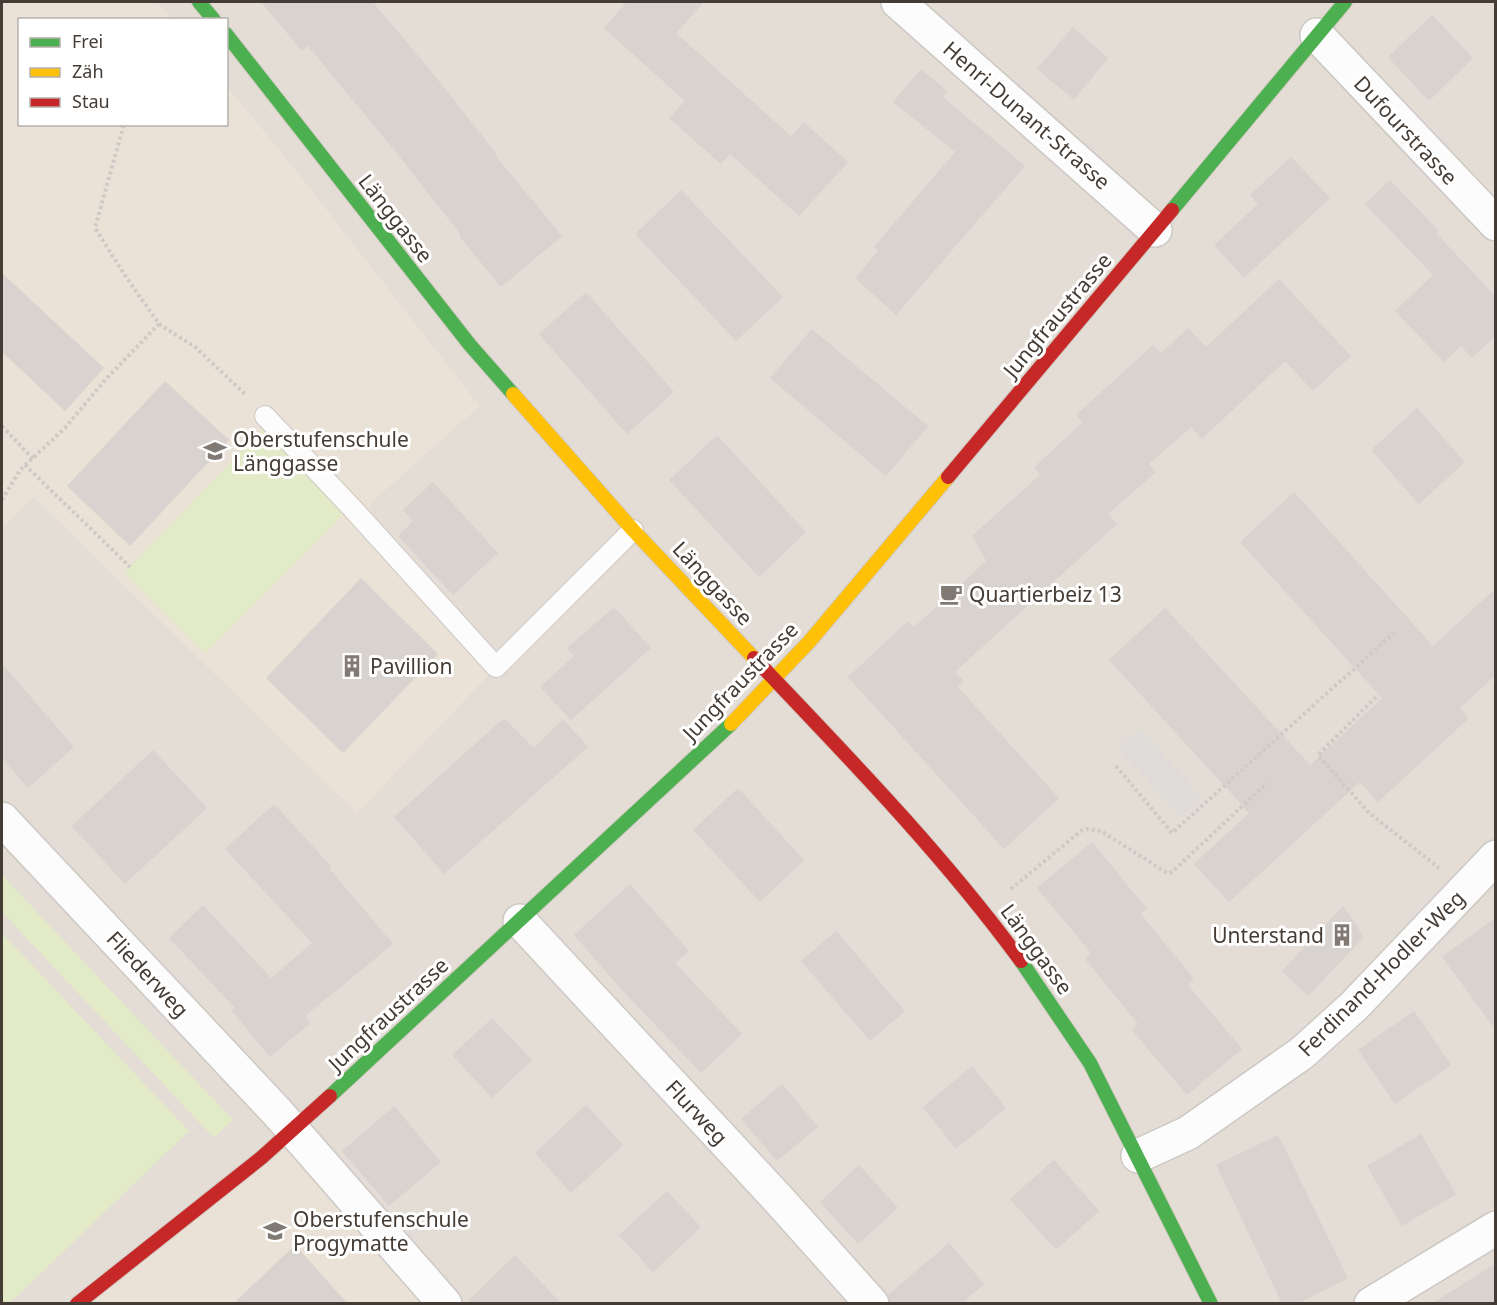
<svg xmlns="http://www.w3.org/2000/svg" width="1497" height="1305" font-family="'Noto Sans',sans-serif">
	<style>
		.residential { fill: #e4ddd5 }
		.education { fill: #ebe2d7 }
		.green { fill: #e2eac8 }
		.parking { fill: #dfdbd8 }
		.building { fill: #d8d3cf; stroke: #d8d3ce; stroke-width: 1.5 }
		.lines { fill: none; stroke-linecap: round; stroke-linejoin: round }
		.lane-casing { stroke: #ccc8c4; stroke-width: 22 }
		.street-casing { stroke: #ccc8c4; stroke-width: 36 }
		.fast-casing { stroke: #d1c9c0; stroke-width: 16 }
		.slow-casing { stroke: #d1c9c0; stroke-width: 16 }
		.jam-casing { stroke: #d1c9c0; stroke-width: 16 }
		.path { stroke: #cecac6; stroke-width: 4; stroke-dasharray: 3 3; stroke-linecap: butt }
		.lane { stroke: #fdfcfc; stroke-width: 20 }
		.street { stroke: #fdfcfc; stroke-width: 33 }
		.fast { stroke: #4caf50; stroke-width: 14 }
		.slow { stroke: #ffc107; stroke-width: 14 }
		.jam { stroke: #c62828; stroke-width: 14 }
		.labels { text-anchor: middle; dominant-baseline: central; stroke-width: 6; stroke-linejoin: round; paint-order: stroke }
		.street-label { font-size: 21px; fill: #453c35; stroke: #fff }
		.poi-label { font-size: 21px; fill: #453c35; stroke: #fff; text-anchor: start }
	</style>
	<rect width="100%" height="100%" fill="#f0ece8"/>
	<polygon class="residential" points="156,2 1495,2 1495,1303 2,1303 2,529 33,496 357,812 372,530 370,503 479,406 302,179 227,87 226,20 171,19"/>
	<g class="education">
		<polygon points="2,2 156,2 171,19 20,20 20,124 226,124 227,87 302,179 479,406 370,503 372,530 496,667 357,813 33,496 2,529"/>
		<polygon points="293,1130 445,1304 77,1304"/>
	</g>
	<g class="green">
		<polygon points="275,416 356,502 205,653 124,573"/>
		<polygon points="2,875 233,1120 214,1138 2,912"/>
		<polygon points="2,933 189,1131 9,1304 2,1303"/>
	</g>
	<polygon class="parking" points="1140,728 1202,798 1180,817 1118,747"/>
	<g class="building">
		<polygon points="262,2 372,2 429,70 495,153 494,155 561,236 501,286 460,236 462,235 397,152 308,45 302,50"/>
		<polygon points="628,2 703,2 675,33 791,137 804,123 847,162 799,215 730,153 721,163 670,118 686,101 605,28"/>
		<polygon points="1432,16 1472,58 1429,100 1389,57"/>
		<polygon points="1073,28 1107,58 1074,99 1038,69"/>
		<polygon points="921,70 946,91 942,97 1024,166 896,314 856,278 879,251 875,247 956,152 894,102"/>
		<polygon points="1291,158 1329,198 1244,277 1215,245 1259,204 1251,195"/>
		<polygon points="1390,181 1437,230 1435,233 1496,298 1496,335 1472,357 1461,345 1444,361 1396,311 1434,275 1366,204"/>
		<polygon points="681,191 782,297 736,340 636,234"/>
		<polygon points="2,274 103,368 65,410 2,351"/>
		<polygon points="1279,280 1350,356 1313,390 1285,360 1202,438 1191,426 1148,464 1155,472 1107,514 1116,524 954,672 963,681 957,687 1058,798 1004,848 849,677 908,622 914,628 987,561 973,536 1041,475 1035,467 1084,422 1077,415 1153,346 1161,354 1188,329 1206,348"/>
		<polygon points="586,293 673,392 627,433 540,334"/>
		<polygon points="812,330 927,426 886,475 771,378"/>
		<polygon points="165,382 228,440 130,545 68,486"/>
		<polygon points="1417,409 1464,462 1419,503 1372,450"/>
		<polygon points="717,436 805,532 759,576 670,480"/>
		<polygon points="433,483 497,553 453,594 399,536 414,521 404,510"/>
		<polygon points="1294,493 1433,647 1496,589 1496,674 1459,708 1468,718 1378,801 1360,781 1229,901 1195,864 1250,813 1110,660 1165,609 1310,766 1383,698 1241,542"/>
		<polygon points="361,579 437,654 343,752 267,678"/>
		<polygon points="614,608 650,648 571,719 541,687 575,656 568,648"/>
		<polygon points="2,665 73,747 28,787 2,757"/>
		<polygon points="504,719 534,749 563,720 587,747 444,873 395,817"/>
		<polygon points="153,751 206,808 125,883 73,826"/>
		<polygon points="738,789 803,860 760,901 694,830"/>
		<polygon points="274,805 330,866 328,868 392,944 304,1016 309,1023 270,1056 233,1011 236,1008 170,938 203,906 271,979 313,943 226,849"/>
		<polygon points="1092,843 1146,909 1140,914 1193,979 1187,985 1241,1049 1187,1094 1133,1030 1139,1024 1086,959 1092,953 1038,888"/>
		<polygon points="630,885 688,951 674,963 741,1034 701,1072 624,991 575,935"/>
		<polygon points="1343,907 1363,937 1308,995 1283,971"/>
		<polygon points="1496,918 1496,1029 1443,957"/>
		<polygon points="836,932 904,1011 870,1040 802,961"/>
		<polygon points="1414,1012 1450,1065 1395,1103 1359,1050"/>
		<polygon points="492,1019 531,1060 492,1097 453,1055"/>
		<polygon points="972,1067 1005,1108 956,1148 924,1107"/>
		<polygon points="782,1085 817,1127 777,1160 742,1119"/>
		<polygon points="586,1106 622,1145 571,1192 536,1153"/>
		<polygon points="394,1107 440,1162 389,1205 343,1151"/>
		<polygon points="1421,1135 1455,1194 1402,1225 1368,1166"/>
		<polygon points="1278,1136 1347,1278 1295,1304 1283,1304 1217,1165"/>
		<polygon points="1054,1161 1098,1211 1056,1249 1011,1199"/>
		<polygon points="859,1166 897,1208 858,1243 821,1202"/>
		<polygon points="667,1192 700,1227 653,1271 620,1235"/>
		<polygon points="949,1244 983,1284 960,1304 890,1304 888,1296"/>
		<polygon points="295,1246 347,1304 234,1304"/>
		<polygon points="515,1256 561,1304 466,1304"/>
		<polygon points="1496,1264 1496,1304 1433,1304"/>
	</g>
	<g class="lines">
		<g class="lane-casing">
			<polyline id="lane" points="265,416 353,509 496,667 633,530"/>
		</g>
		<g class="street-casing">
			<g id="street">
				<polyline points="898,2 1155,230"/>
				<polyline points="1317,35 1496,224"/>
				<polyline points="2,819 277,1112 445,1304"/>
				<polyline points="520,921 780,1201 872,1304"/>
				<polyline points="1138,1156 1188,1133 1302,1053 1354,1006 1496,857"/>
				<polyline points="1371,1304 1496,1228"/>
			</g>
		</g>
		<g class="fast-casing">
			<g id="fast">
				<polyline points="199,2 214,20"/>
				<polyline points="226,34 470,345 513,394"/>
				<polyline points="1172,210 1345,2"/>
				<polyline points="1021,961 1090,1063 1211,1304"/>
				<polyline points="330,1096 731,724"/>
			</g>
		</g>
		<g class="slow-casing">
			<g id="slow">
				<polyline points="513,394 633,530 754,658"/>
				<polyline points="731,724 809,642 948,477"/>
			</g>
		</g>
		<g class="jam-casing">
			<g id="jam">
				<polyline points="948,477 1172,210"/>
				<path d="M754 658C847 756 941 852 1021 961"/>
				<polyline points="77,1304 261,1158 330,1096"/>
			</g>
		</g>
		<g class="path">
			<polyline points="159,324 195,347 246,395"/>
			<polyline points="2,426 33,459"/>
			<polyline points="25,465 130,567"/>
			<polyline points="2,500 20,470 65,428 106,379 159,324 124,274 95,228 124,124"/>
			<polyline points="1376,697 1318,755 1369,813 1439,868"/>
			<polyline points="1116,766 1172,833 1396,631"/>
			<polyline points="1011,889 1081,831 1087,829 1101,831 1167,873 1172,872 1267,783"/>
		</g>
		<use href="#lane" class="lane"/>
		<use href="#street" class="street"/>
		<use href="#fast" class="fast"/>
		<use href="#slow" class="slow"/>
		<use href="#jam" class="jam"/>
	</g>
	<defs>
		<g id="school-bare" transform="scale(1.8)"><path d="M0-5L7-2L0 1L-7-2ZM-4 1L0 2.5L4 1V4Q0 6-4 4Z" fill="#817a74" stroke="#fff" stroke-width="2.5" paint-order="stroke"/></g>
		<g id="cafe-bare" transform="scale(1.8)"><path d="M-5.5-4.5H6V0H3Q3 3.5 0 3.5H-2.5Q-5.5 3.5-5.5 0ZM3-3.2v2h1.7v-2ZM-6 4.5H4V6H-6Z" fill="#817a74" stroke="#fff" stroke-width="2.5" paint-order="stroke"/></g>
		<g id="building-bare" transform="scale(1.8)"><path d="M-4-6H4V6H1V3H-1V6H-4ZM-2.5-4.3h1.7v1.8h-1.7ZM.8-4.3h1.7v1.8H.8ZM-2.5-1h1.7V.8h-1.7ZM.8-1h1.7V.8H.8Z" fill="#817a74" stroke="#fff" stroke-width="2.5" paint-order="stroke"/></g>
	</defs>
	<g fill-rule="evenodd">
		<use href="#school-bare" x="215" y="451"/>
		<use href="#cafe-bare" x="951" y="594"/>
		<use href="#building-bare" x="352" y="666"/>
		<use href="#building-bare" x="1342" y="935"/>
		<use href="#school-bare" x="275" y="1231"/>
	</g>
	<g class="labels">
		<g class="street-label">
			<text transform="translate(1027 115) rotate(41)">Henri-Dunant-Strasse</text>
			<text transform="translate(1406 130) rotate(47)">Dufourstrasse</text>
			<text transform="translate(396 218) rotate(52)">Länggasse</text>
			<text transform="translate(1057 315) rotate(-50)">Jungfraustrasse</text>
			<text transform="translate(713 583) rotate(47)">Länggasse</text>
			<text transform="translate(740 681) rotate(-46)">Jungfraustrasse</text>
			<text transform="translate(1037 949) rotate(54)">Länggasse</text>
			<text transform="translate(1381 973) rotate(-45)">Ferdinand-Hodler-Weg</text>
			<text transform="translate(148 974) rotate(47)">Fliederweg</text>
			<text transform="translate(388 1014) rotate(-43)">Jungfraustrasse</text>
			<text transform="translate(697 1112) rotate(47)">Flurweg</text>
		</g>
		<g class="poi-label">
			<text x="233" y="439">Oberstufenschule<tspan x="233" dy="24">Länggasse</tspan></text>
			<text x="969" y="594">Quartierbeiz 13</text>
			<text x="370" y="666">Pavillion</text>
			<text x="1324" y="935" text-anchor="end">Unterstand</text>
			<text x="293" y="1219">Oberstufenschule<tspan x="293" dy="24">Progymatte</tspan></text>
		</g>
	</g>
	<rect width="1497" height="1305" fill="none" stroke="#453c35" stroke-width="6"/>
	<rect x="18" y="18" width="210" height="108" fill="#ffffff" stroke="#b5b1ae" stroke-width="1.5"/>
	<rect x="30" y="38" width="30" height="9" fill="#4caf50" stroke="#b5b1ae" stroke-width="1.5"/>
	<text x="72" y="48" font-size="18" fill="#453c35">Frei</text>
	<rect x="30" y="68" width="30" height="9" fill="#ffc107" stroke="#b5b1ae" stroke-width="1.5"/>
	<text x="72" y="78" font-size="18" fill="#453c35">Zäh</text>
	<rect x="30" y="98" width="30" height="9" fill="#c62828" stroke="#b5b1ae" stroke-width="1.5"/>
	<text x="72" y="108" font-size="18" fill="#453c35">Stau</text>
</svg>
